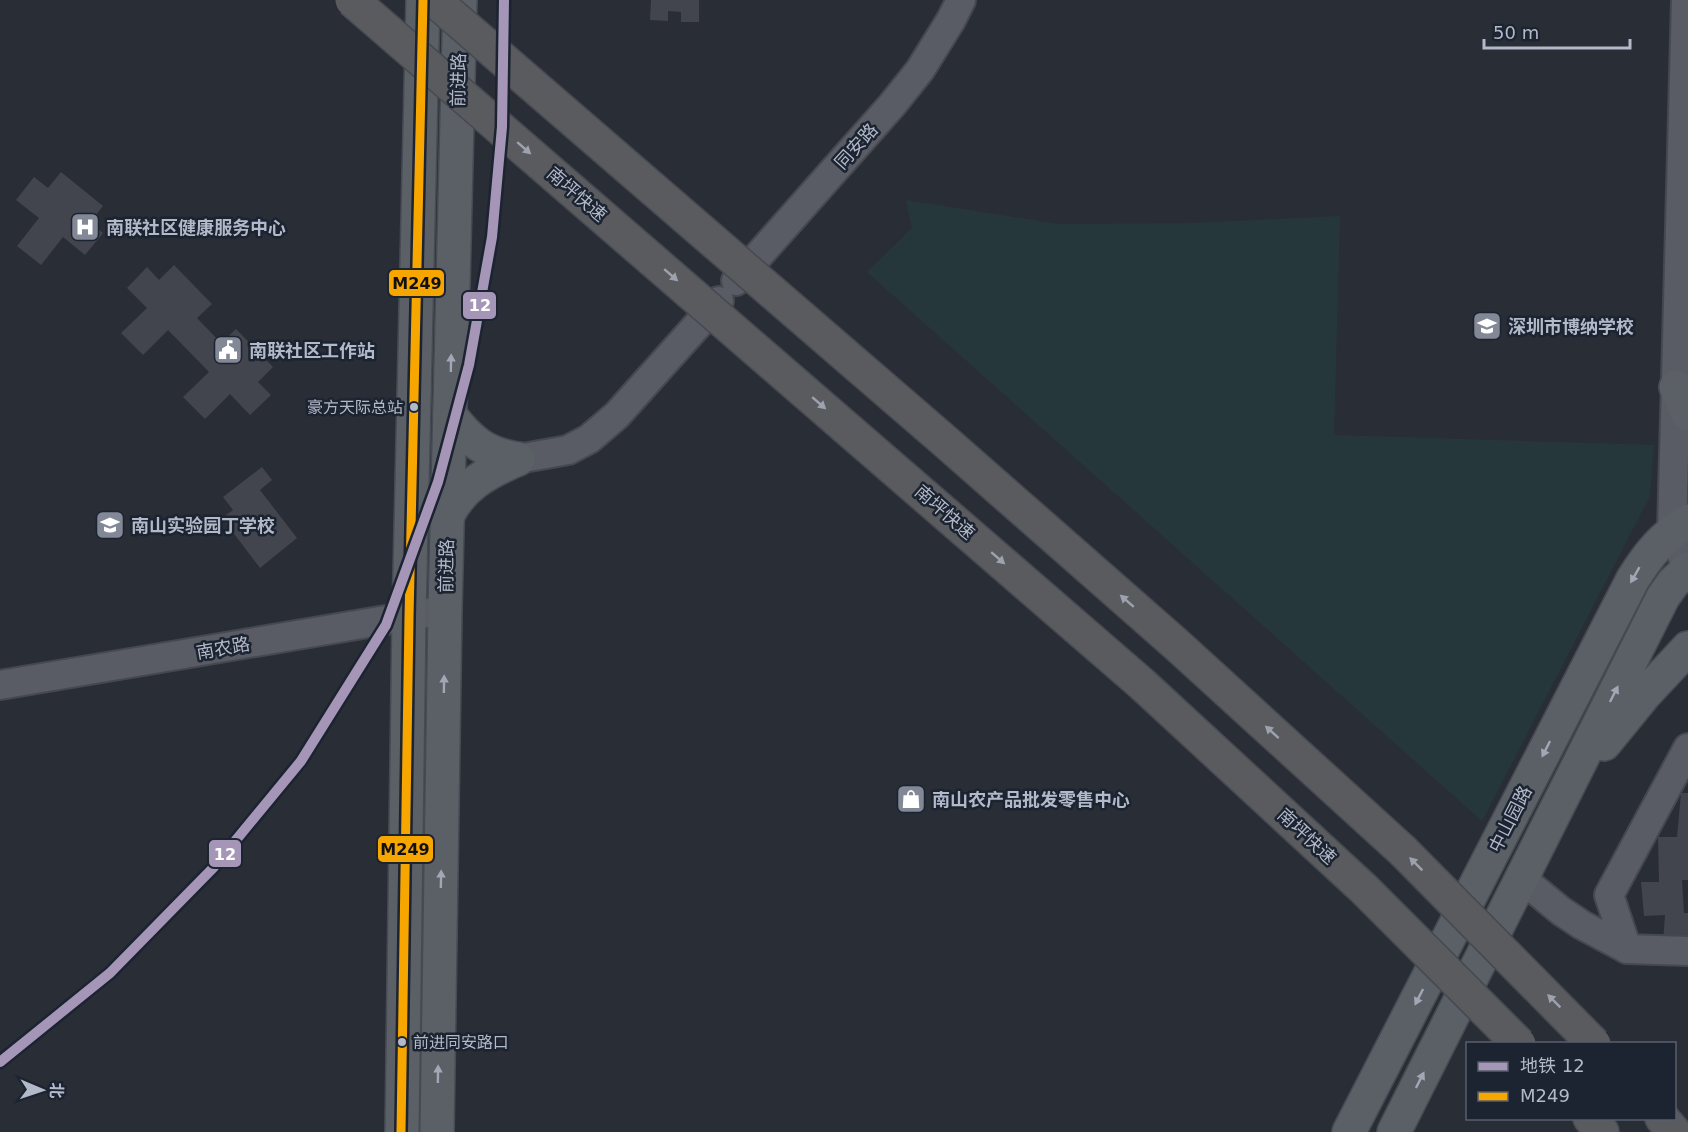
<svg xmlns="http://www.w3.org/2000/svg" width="1688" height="1132" font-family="'DejaVu Sans','Noto Sans SC',sans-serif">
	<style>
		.green { fill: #26373c }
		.building { fill: #42454d }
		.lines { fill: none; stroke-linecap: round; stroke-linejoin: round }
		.minor-casing { stroke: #45484f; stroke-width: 32 }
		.major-casing { stroke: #464a53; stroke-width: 36 }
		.highway-casing { stroke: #464951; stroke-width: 36 }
		.minor { stroke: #595c64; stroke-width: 28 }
		.major { stroke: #5b5f66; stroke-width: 33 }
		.highway { stroke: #595b5e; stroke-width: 33 }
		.highway-bridge-casing { stroke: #464951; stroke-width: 36; stroke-linecap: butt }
		.highway-bridge { stroke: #595b5e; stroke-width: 33 }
		.bus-1-casing { stroke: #1c2331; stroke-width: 14 }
		.bus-1 { stroke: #f7a600; stroke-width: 9 }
		.metro-1-casing { stroke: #1c2331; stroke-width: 15 }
		.metro-1 { stroke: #a596b7; stroke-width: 10 }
		.oneway { fill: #9ca2ae }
		.oneway2 { fill: #a1a7b4 }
		.bus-dot { fill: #b2b9c8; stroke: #1c2331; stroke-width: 2 }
		.labels { text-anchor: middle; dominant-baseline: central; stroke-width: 5; stroke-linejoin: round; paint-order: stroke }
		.bus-label { font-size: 16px; fill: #b2b9c8; stroke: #1c2331; text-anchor: end }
		.street-label { font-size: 18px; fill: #b2b9c8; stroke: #1c2331 }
		.poi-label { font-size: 18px; font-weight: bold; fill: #b2b9c8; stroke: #1c2331; text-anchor: start }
		.line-badge { stroke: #1c2331; stroke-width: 2 }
		.badge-label { font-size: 16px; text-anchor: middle; font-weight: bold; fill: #fff }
		.pale-badge-label { font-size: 16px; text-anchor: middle; font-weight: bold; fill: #111 }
	</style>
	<rect width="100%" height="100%" fill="#292d36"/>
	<polygon class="green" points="906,200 1058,224 1194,223 1340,216 1334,435 1654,445 1650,496 1482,821 867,272 912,228"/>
	<g class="building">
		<polygon points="651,0 699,0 699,22 681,22 681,12 668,11 668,21 650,20"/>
		<polygon points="61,172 103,206 90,222 103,233 85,255 63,237 41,265 17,246 39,218 16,200 34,177 48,188"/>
		<polygon points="174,265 212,304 197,318 221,343 236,329 273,367 258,382 271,395 250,415 230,394 205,419 183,397 209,372 168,330 143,355 121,333 147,308 127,288 147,267 159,280"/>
		<polygon points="262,467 272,480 260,490 297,538 260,568 222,518 233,510 223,497"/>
		<polygon points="1681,793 1688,793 1688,880 1682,880 1684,913 1688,913 1688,943 1663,943 1665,915 1644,916 1641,882 1659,882 1658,837 1677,837"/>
	</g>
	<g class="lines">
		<g class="minor-casing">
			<g id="minor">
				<polyline points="1686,0 1672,531 1688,569"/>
				<polyline points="736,281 892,105 920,70 951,20 961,0"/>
				<polyline points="518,459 568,450 589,439 617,415 719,301"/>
				<polyline points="0,685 445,610"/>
				<polyline points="1521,878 1561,911 1582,925 1627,949 1688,951"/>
				<polyline points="1627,949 1609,895 1688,748"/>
			</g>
		</g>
		<g class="major-casing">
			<g id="major">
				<polyline points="1676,387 1688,414"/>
				<path d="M450 415C469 440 485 454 518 459"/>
				<path d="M447 517C461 486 488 472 518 459"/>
				<polyline points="1604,744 1644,695 1688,648"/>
				<polyline points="402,1132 409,617 423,0"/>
				<polyline points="437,1132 445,610 460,0"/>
				<path d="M1349 1132 1633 579C1648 555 1663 536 1688 521"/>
				<polyline points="1394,1132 1663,597 1673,583 1688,569"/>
			</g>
		</g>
		<g class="highway-casing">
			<g id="highway">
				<polyline points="1590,1118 1602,1132"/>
				<polyline points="1662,1118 1674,1132"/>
			</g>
		</g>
		<use href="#minor" class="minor"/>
		<use href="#major" class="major"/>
		<use href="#highway" class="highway"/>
		<g class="highway-bridge-casing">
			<g id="highway-bridge">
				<polyline points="352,0 1142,684 1364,889 1519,1044"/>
				<polyline points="434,0 947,443 1177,645 1403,851 1594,1044"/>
			</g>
		</g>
		<use href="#highway-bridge" class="highway-bridge"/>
		<g class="bus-1-casing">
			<polyline id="bus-1" points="401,1132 409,617 423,0"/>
		</g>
		<use href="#bus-1" class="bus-1"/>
		<g class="metro-1-casing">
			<polyline id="metro-1" points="0,1062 110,973 213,868 301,761 386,625 438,482 469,365 492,237 502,127 504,0"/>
		</g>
		<use href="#metro-1" class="metro-1"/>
	</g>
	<defs><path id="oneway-solid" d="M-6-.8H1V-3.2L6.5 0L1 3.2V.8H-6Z" transform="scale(1.5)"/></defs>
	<g class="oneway">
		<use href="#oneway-solid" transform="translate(524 148) rotate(41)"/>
		<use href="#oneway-solid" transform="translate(671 275) rotate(41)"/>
		<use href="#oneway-solid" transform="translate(819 403) rotate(41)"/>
		<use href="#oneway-solid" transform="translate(998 558) rotate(41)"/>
		<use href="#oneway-solid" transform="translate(1127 601) rotate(-139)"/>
		<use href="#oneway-solid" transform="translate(1272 732) rotate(-138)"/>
		<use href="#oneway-solid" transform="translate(1416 864) rotate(-135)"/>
		<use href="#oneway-solid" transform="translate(1554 1001) rotate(-135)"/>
	</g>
	<g class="oneway2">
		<use href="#oneway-solid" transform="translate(451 363) rotate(-89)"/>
		<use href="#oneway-solid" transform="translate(1635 575) rotate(120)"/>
		<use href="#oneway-solid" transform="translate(444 684) rotate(-89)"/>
		<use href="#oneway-solid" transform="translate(1614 694) rotate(-63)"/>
		<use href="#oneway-solid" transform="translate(1546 749) rotate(117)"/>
		<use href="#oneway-solid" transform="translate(441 879) rotate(-89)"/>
		<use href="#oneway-solid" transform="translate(1419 997) rotate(117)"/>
		<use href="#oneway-solid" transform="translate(438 1074) rotate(-89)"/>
		<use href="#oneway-solid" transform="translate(1420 1080) rotate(-63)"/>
	</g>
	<defs>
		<g id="hospital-square" transform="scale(1.5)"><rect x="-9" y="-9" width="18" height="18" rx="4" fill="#828895" stroke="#1c2331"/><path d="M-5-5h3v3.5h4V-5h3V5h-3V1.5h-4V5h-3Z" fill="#fff"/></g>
		<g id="school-square" transform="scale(1.5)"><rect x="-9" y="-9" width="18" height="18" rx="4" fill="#828895" stroke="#1c2331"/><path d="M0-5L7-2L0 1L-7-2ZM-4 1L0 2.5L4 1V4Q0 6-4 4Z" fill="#fff"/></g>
		<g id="civic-square" transform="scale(1.5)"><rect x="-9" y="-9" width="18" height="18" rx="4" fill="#828895" stroke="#1c2331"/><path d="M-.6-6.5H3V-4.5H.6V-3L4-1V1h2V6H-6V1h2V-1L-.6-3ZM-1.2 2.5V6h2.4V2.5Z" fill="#fff"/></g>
		<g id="shop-square" transform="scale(1.5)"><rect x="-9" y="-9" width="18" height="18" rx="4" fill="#828895" stroke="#1c2331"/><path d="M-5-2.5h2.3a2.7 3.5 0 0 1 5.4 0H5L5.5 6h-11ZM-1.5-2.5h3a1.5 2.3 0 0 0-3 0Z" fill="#fff"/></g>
	</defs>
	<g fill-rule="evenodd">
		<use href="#hospital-square" x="85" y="227"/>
		<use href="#school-square" x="1487" y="326"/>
		<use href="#civic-square" x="228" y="350"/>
		<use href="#school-square" x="110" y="525"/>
		<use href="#shop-square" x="911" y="799"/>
	</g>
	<g class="bus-dot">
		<circle cx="414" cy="407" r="5"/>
		<circle cx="402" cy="1042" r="5"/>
	</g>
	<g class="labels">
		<g class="bus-label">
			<text x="403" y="407">豪方天际总站</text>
			<text x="413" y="1042" text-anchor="start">前进同安路口</text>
		</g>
		<g class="street-label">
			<text transform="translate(458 80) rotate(-89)">前进路</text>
			<text transform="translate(856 146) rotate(-48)">同安路</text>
			<text transform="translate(577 194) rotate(41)">南坪快速</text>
			<text transform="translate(945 512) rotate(41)">南坪快速</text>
			<text transform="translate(446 566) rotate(-89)">前进路</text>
			<text transform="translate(223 648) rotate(-10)">南农路</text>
			<text transform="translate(1510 819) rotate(-63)">中山园路</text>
			<text transform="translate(1307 836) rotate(43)">南坪快速</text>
		</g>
		<g class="poi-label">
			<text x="106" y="227">南联社区健康服务中心</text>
			<text x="1508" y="326">深圳市博纳学校</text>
			<text x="249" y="350">南联社区工作站</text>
			<text x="131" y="525">南山实验园丁学校</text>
			<text x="932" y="799">南山农产品批发零售中心</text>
		</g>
	</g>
	<g class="line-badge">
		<rect x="388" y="269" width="57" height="28" rx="6" fill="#f7a600"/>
		<rect x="462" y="291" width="35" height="29" rx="6" fill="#a596b7"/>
		<rect x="377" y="835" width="57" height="28" rx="6" fill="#f7a600"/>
		<rect x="208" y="839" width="34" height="29" rx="6" fill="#a596b7"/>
	</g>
	<g class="badge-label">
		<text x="480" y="311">12</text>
		<text x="225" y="860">12</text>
	</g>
	<g class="pale-badge-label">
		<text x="417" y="289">M249</text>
		<text x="405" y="855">M249</text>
	</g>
	<rect x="1466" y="1042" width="210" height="78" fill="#1c2331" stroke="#585f6d" stroke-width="1.5"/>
	<rect x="1478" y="1062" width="30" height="9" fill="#a596b7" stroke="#585f6d" stroke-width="1.5"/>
	<text x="1520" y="1072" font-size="18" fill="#b2b9c8">地铁 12</text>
	<rect x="1478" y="1092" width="30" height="9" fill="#f7a600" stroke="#585f6d" stroke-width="1.5"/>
	<text x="1520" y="1102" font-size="18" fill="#b2b9c8">M249</text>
	<g transform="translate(42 1090) rotate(92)" stroke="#1c2331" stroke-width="4.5" paint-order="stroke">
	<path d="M0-4.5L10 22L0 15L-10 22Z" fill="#b2b9c8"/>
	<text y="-9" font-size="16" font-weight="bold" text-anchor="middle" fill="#b2b9c8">北</text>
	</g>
	<path d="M1484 39v9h146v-9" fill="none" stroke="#b2b9c8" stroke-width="3"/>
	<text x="1493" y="39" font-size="18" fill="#b2b9c8" stroke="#1c2331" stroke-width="4.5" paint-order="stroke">50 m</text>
</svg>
